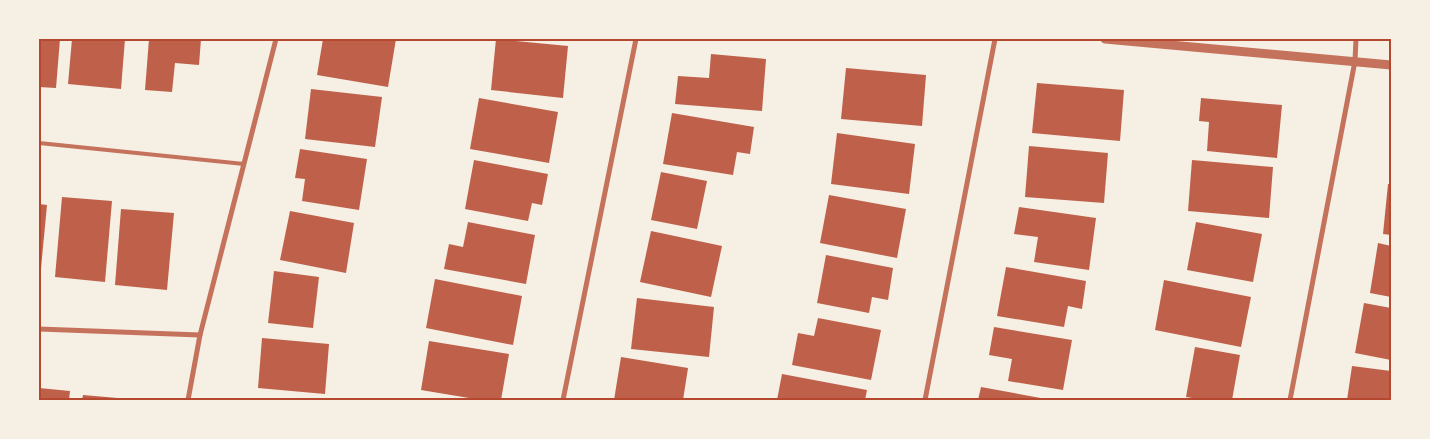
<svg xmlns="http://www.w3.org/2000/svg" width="1430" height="439" font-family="Quicksand,sans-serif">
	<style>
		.building { fill: #bf614a }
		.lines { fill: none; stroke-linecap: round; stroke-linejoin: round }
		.service { stroke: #c5725c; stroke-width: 4 }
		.minor { stroke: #c5725c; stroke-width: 5 }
		.tertiary { stroke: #c5725c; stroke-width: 9 }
		.neatline { fill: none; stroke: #b5482f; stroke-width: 2 }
	</style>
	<rect width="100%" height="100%" fill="#f6efe4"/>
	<g class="building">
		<polygon points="39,39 60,39 56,88 39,87"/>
		<polygon points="72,39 125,39 121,89 68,84"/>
		<polygon points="149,39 201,39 199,65 175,63 172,92 145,90"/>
		<polygon points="323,39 396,39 388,87 317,75"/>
		<polygon points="496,39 568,46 563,98 491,90"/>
		<polygon points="711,54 766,59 762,111 675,104 678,76 709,78"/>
		<polygon points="846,68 926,75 922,126 841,119"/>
		<polygon points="1037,83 1124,90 1120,141 1032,133"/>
		<polygon points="311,89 382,97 375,147 305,139"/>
		<polygon points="479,98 558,112 549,163 470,149"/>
		<polygon points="1201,98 1282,105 1277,158 1207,151 1209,122 1199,121"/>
		<polygon points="672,113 754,127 750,154 737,152 733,175 663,164"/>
		<polygon points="837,133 915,144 909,194 831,184"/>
		<polygon points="1029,146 1108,153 1104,203 1025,197"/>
		<polygon points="300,149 367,159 359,210 302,201 305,179 295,178"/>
		<polygon points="474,160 548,174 542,205 532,203 528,221 465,209"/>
		<polygon points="1192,160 1273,167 1269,218 1188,211"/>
		<polygon points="661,172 707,181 697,229 651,220"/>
		<polygon points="1388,184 1391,184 1391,235 1383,234"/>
		<polygon points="829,195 906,209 897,258 820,243"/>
		<polygon points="62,197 112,201 105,282 55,277"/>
		<polygon points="39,204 47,205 40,279 39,279"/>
		<polygon points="1019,207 1096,218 1089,270 1034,262 1038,237 1014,234"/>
		<polygon points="121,209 174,213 167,290 115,285"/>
		<polygon points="290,211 354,223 346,273 280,260"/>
		<polygon points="468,222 535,235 526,284 444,269 449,244 463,247"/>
		<polygon points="1196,222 1262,234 1253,282 1187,270"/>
		<polygon points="651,231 722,246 711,297 640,282"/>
		<polygon points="1378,243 1391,246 1391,297 1370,293"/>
		<polygon points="826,255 893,268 888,300 872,297 869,313 817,303"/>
		<polygon points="1006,267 1086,281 1082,309 1068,306 1064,327 997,316"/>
		<polygon points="274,271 319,277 313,328 268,323"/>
		<polygon points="435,279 522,296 513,345 426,328"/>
		<polygon points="1164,280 1251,297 1241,347 1155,330"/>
		<polygon points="637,298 714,307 709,357 631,349"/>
		<polygon points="1364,303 1391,308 1391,360 1355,353"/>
		<polygon points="818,318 881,330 871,380 792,365 798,333 814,336"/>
		<polygon points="994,327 1072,340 1063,390 1008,381 1012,359 989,355"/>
		<polygon points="262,338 329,344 325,394 258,388"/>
		<polygon points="429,341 509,354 501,400 481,400 421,390"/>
		<polygon points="1195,347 1240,355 1232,400 1204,400 1186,397"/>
		<polygon points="621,357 688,368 683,400 614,400"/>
		<polygon points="1352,366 1391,371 1391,400 1347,400"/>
		<polygon points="782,374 867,390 865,400 777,400"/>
		<polygon points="981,387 1046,399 1046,400 978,400"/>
		<polygon points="39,388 70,391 69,400 39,400"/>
		<polygon points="83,395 129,399 129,400 82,400"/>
	</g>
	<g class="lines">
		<polyline class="service" points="39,143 244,164"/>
		<g class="minor">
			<polyline points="39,329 200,335"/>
			<polyline points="188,400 200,335 276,39"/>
			<polyline points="563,400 636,39"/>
			<polyline points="925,400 995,39"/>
			<polyline points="1290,400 1355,61 1356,39"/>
		</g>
		<polyline class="tertiary" points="1105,39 1391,65"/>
	</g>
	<rect width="1430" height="439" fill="none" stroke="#f6efe4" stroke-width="80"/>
	<rect x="40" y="40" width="1350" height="359" class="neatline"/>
</svg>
